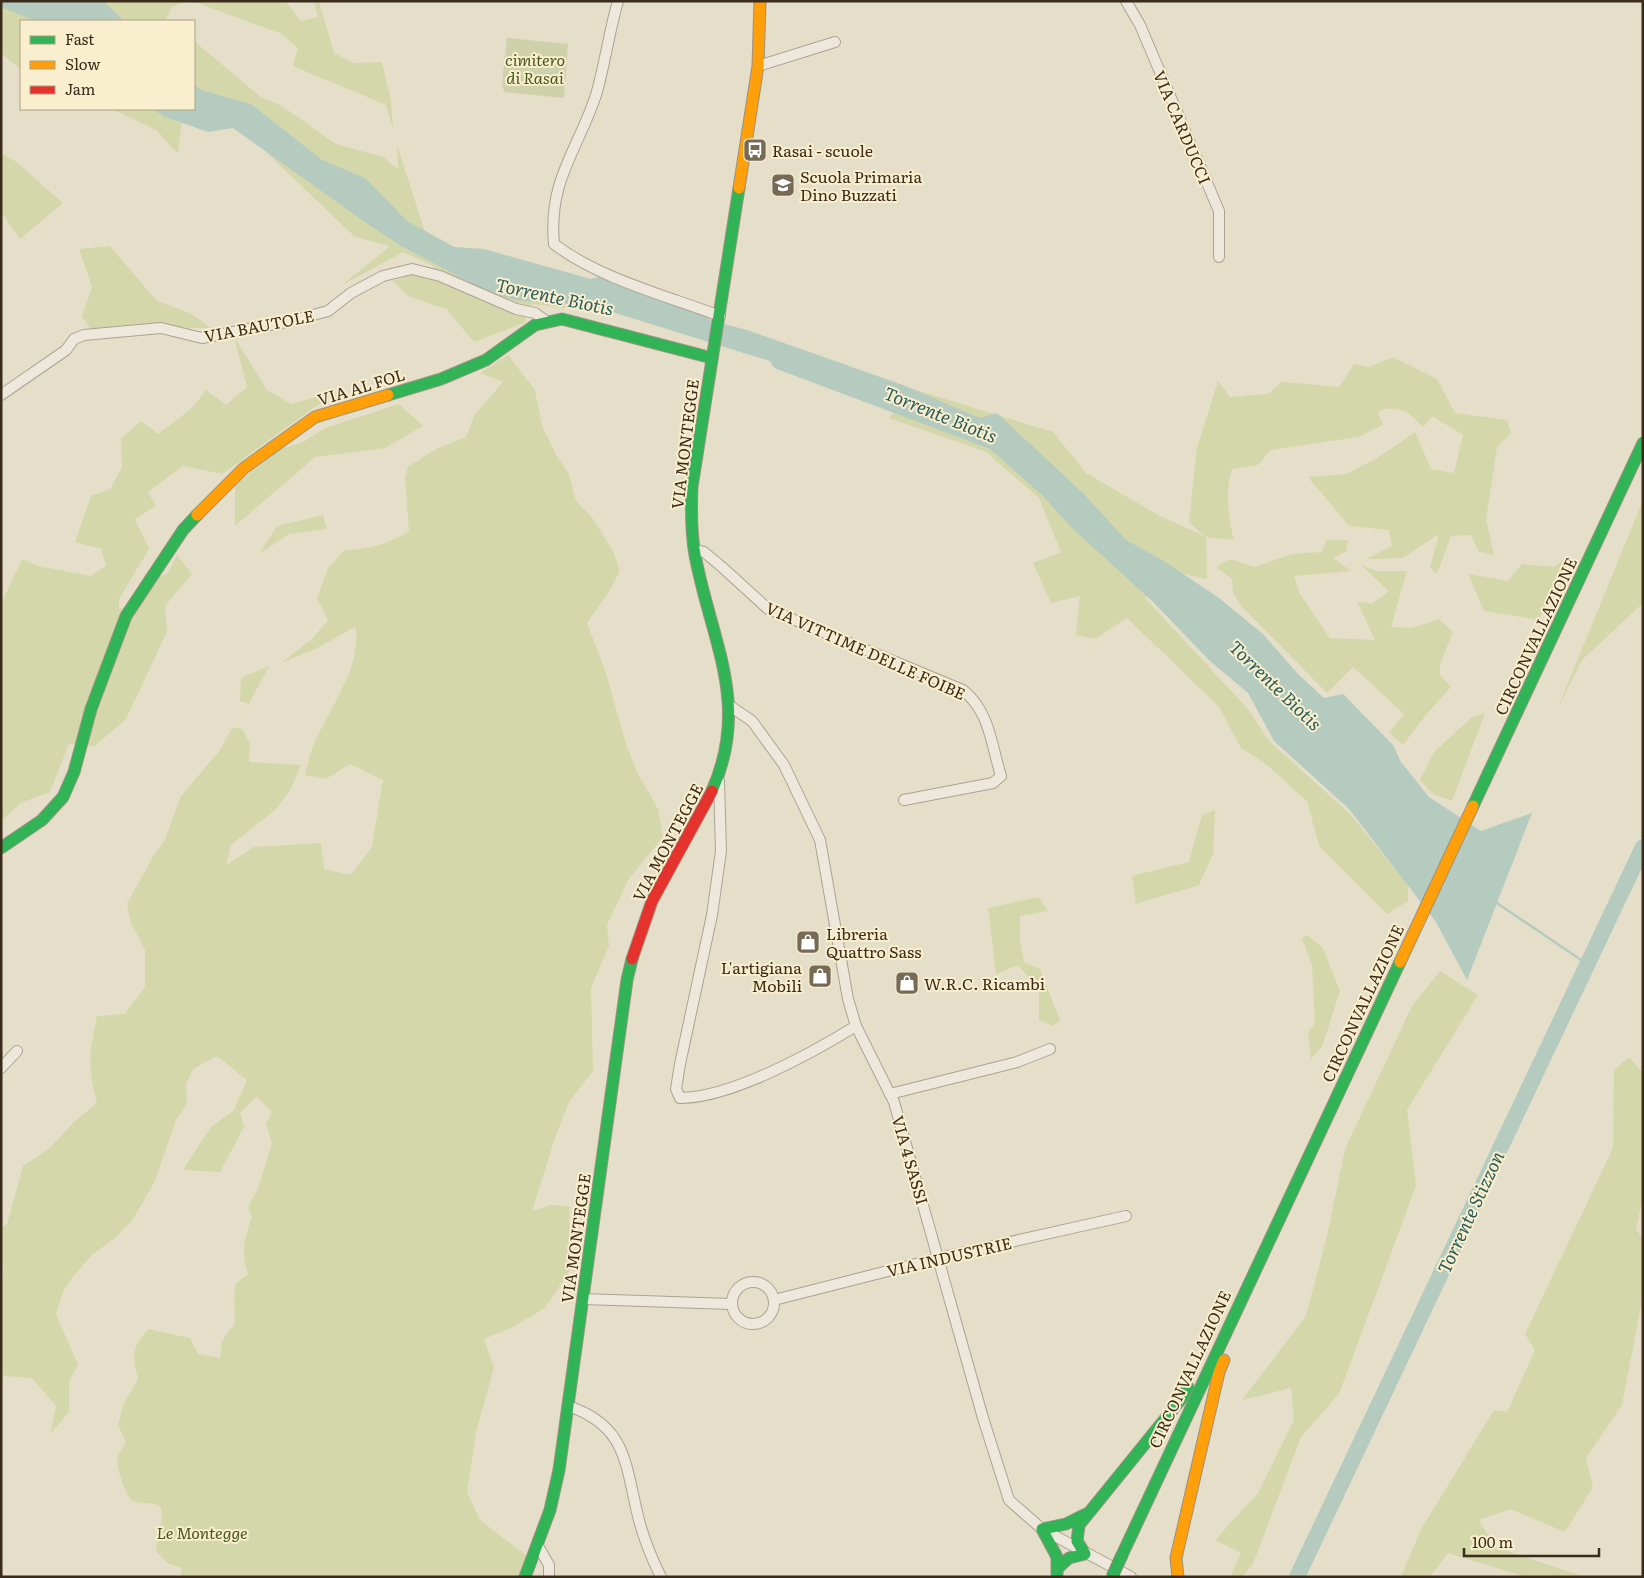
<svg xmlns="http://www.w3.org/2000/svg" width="1644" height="1578" font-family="Literata,serif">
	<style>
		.green { fill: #d4d7aa }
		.cemetery { fill: #ced1aa }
		.water { fill: #b5cbbf }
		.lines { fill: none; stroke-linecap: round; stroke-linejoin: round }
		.stream { stroke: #b5cbbf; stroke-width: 2.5 }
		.river { stroke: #b5cbbf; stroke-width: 16 }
		.street-casing { stroke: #aaa393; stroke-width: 12 }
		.fast-casing { stroke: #9a9283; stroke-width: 13 }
		.slow-casing { stroke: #9a9283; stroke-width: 13 }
		.jam-casing { stroke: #9a9283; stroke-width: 13 }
		.street { stroke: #ede8db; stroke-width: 10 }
		.fast { stroke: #30b455; stroke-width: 11 }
		.slow { stroke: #ff9f0a; stroke-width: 11 }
		.jam { stroke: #e5322d; stroke-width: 11 }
		.fast-bridge-casing { stroke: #8f887a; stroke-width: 13; stroke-linecap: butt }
		.fast-bridge { stroke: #30b455; stroke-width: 11 }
		.labels { text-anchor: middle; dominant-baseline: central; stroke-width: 4; stroke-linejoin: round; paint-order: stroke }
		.park-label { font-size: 16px; font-style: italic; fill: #47581f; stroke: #f9eecd }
		.street-label { font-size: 16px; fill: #3a2b1a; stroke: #f9eecd }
		.poi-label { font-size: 16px; fill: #3a2b1a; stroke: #f9eecd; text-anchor: start }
		.water-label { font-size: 18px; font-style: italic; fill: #285b5a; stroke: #f9eecd }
	</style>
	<rect width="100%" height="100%" fill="#e5dfc9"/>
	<g class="green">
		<polygon points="1,1 187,1 172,7 165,21 21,21 21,70 1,53"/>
		<polygon points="192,1 285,1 301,21 318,17 314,1 319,1 334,53 353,63 382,62 391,101 393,129 386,105 293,66 298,48 282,34"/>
		<polygon points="194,41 262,98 282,106 336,144 383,157 398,169 397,145 426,235 461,252 601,305 575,309 532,304 524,323 474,342 446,309 410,297 392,281 435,267 403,252 342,285 390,246 355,237 244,131 267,122 183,113 178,154 156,130 112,109 194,109"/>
		<polygon points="1,153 15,161 63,203 20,239 1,212"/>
		<polygon points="110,246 157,301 190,313 211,328 90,328 82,316 92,287 79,249"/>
		<polygon points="234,337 267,390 291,404 337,391 222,474 183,466 148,492 156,506 135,519 149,549 119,599 119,609 141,602 161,576 167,574 177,555 192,574 165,606 167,632 126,719 95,746 69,744 50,792 20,803 1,822 1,604 22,559 38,566 91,576 106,565 101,549 75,542 91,496 110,489 122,468 121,439 141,421 158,434 192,408 206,390 226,405 247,387"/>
		<path d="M508 355 535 390 542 426 556 455 569 474 576 501 594 520 613 551 620 571 609 592 587 623 606 673 626 744 637 772 658 809 663 837 628 880 607 925 609 946 591 988 593 1071 569 1102 555 1138 532 1211 550 1205 569 1206 570 1270 545 1308 511 1328 484 1339 494 1367 476 1432 467 1492 480 1520 532 1560 525 1577H181L182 1568 167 1563 156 1551 162 1516 161 1508C151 1499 142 1507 132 1500 125 1495 115 1464 118 1456 120 1452 123 1447 126 1442L118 1425 123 1405 138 1379C132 1356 132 1347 148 1329L190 1338 198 1354 220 1358 222 1341 235 1323 234 1302 236 1283 248 1274C241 1252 244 1238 252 1217L248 1207 258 1189 272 1143 266 1124 272 1113 257 1096 240 1113 244 1127 220 1172 183 1170 210 1128 234 1110 247 1080 217 1056 193 1069 186 1084 187 1104 176 1120 154 1183 133 1219 116 1237 92 1255 72 1278 63 1292 56 1314 78 1365 69 1381V1412L50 1434 56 1406 32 1378 4 1376 1 1366V1296L4 1267 1 1261V1227L7 1224 23 1166 50 1148 74 1122 97 1103C87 1065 89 1054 97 1016L125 1014 145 987V950L131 923 127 904 152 858 165 840 181 796 220 750 233 727 242 729 250 743 249 762 301 765 291 789 276 809 231 845 226 865 254 847 321 843 324 869 351 875 372 847 383 780 350 764 326 779 305 775C308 764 310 752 315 741 329 711 364 661 355 627L317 648 281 663 312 639 328 620 317 598 328 568 344 550C369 550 387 543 409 532L405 479 408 467 436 449 466 437 475 414 503 382 480 373Z"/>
		<path d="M1393 357 1437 379 1455 413 1507 420 1511 432 1497 448 1486 519 1494 555 1479 552 1471 535 1451 536 1437 574 1430 567 1439 534 1403 558 1366 559 1392 546 1389 530 1349 526 1308 477 1346 474 1377 458 1415 432 1431 469 1454 473 1463 435 1432 416 1423 427C1409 412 1398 403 1378 412L1383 425 1358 437 1271 450 1258 465 1232 469C1225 491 1228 518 1234 540L1206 537 1207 579 1168 571 1145 598 1248 709 1269 741 1350 814 1408 885V901L1387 914 1319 846 1307 801 1267 765 1241 748 1219 707 1127 618 1095 639 1076 635 1080 596 1051 603 1033 563 1061 552 1039 498 986 452 889 418 913 389 1053 432 1086 473 1160 516 1204 536 1189 522 1197 448 1218 381 1230 397 1268 394 1282 382 1339 387 1354 364 1369 367Z"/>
		<polygon points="399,404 423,426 385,448 315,457 235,526 235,485 280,449 301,443 325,428"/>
		<polygon points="1643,500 1643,603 1582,660 1557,710"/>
		<polygon points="323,515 327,529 289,534 260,553 277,526"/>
		<polygon points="1326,540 1348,540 1347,551 1333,558 1351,571 1294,576 1300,594 1330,638 1375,640 1357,601 1372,604 1389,591 1361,565 1377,571 1407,571 1391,627 1412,628 1439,619 1453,632 1440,664 1440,675 1451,687 1425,716 1403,745 1389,733 1404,714 1353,667 1327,693 1242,607 1233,593 1232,579 1216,567 1230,559 1255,567 1292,554 1322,552"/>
		<polygon points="1567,556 1539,620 1484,611 1468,574 1508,581 1522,564 1554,567"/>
		<polygon points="269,666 249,704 240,701 241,678"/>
		<polygon points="1485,713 1452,801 1433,794 1420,780 1434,752 1471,718"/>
		<polygon points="1215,810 1213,854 1199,885 1136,904 1132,876 1189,862 1202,815"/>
		<polygon points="1039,897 1048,911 1020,916 1020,940 1024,962 1040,969 1060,1020 1053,1026 1039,1020 1039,989 1018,965 996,974 988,908"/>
		<polygon points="1307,935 1323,948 1340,991 1322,1047 1311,1059 1308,1032 1315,1023 1312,965 1302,938"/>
		<polygon points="1440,971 1478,995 1407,1110 1416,1186 1339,1394 1301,1437 1253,1564 1242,1577 1230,1577 1241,1553 1215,1540 1258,1493 1294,1420 1291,1388 1242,1400 1306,1316 1327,1236 1345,1149 1412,1006"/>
		<polygon points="1629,1057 1643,1073 1643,1197 1636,1229 1643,1239 1643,1295 1622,1405 1586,1458 1593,1487 1565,1532 1510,1509 1479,1520 1495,1547 1585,1577 1526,1577 1448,1553 1430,1577 1401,1577 1420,1531 1494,1410 1507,1412 1535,1350 1525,1334 1613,1148 1614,1070"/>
	</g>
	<polygon class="cemetery" points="507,38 568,44 564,98 504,92 502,83"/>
	<g class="water">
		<polygon points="1,1 103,1 124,21 36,21 1,7"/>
		<polygon points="194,84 201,90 251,104 322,160 365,178 407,221 454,247 484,249 591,279 602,276 702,314 712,321 747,330 903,385 980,418 997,413 1084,494 1126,540 1164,561 1219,598 1263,634 1298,674 1324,698 1343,694 1393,745 1401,762 1429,797 1481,831 1532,813 1467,980 1436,922 1349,809 1274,741 1248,693 1210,661 1152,601 1072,528 1042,495 990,449 774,368 770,361 596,307 514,300 475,285 401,246 369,225 233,128 208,132 163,116 153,109 194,109"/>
	</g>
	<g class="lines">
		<polyline class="stream" points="1494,901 1587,964"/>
		<polyline class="river" points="1297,1577 1643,847"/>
		<g class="street-casing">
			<g id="street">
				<path d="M618 1C609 32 605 64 596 95 578 150 548 180 554 244 598 278 667 296 720 316"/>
				<polyline points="1126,1 1140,25 1219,211 1219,257"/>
				<polyline points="758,66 835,42"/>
				<polyline points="1,395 66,350 74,339 84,335 161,328 202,338 291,321 328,311 351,293 383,276 412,269 440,276 516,309 535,313 546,321"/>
				<path d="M694 550 704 552 722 567 768 609 963 690C990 712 991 744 1001 776L993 783 904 800"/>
				<polyline points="730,706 752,721 784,765 820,840 848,999 856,1026 894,1102 983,1418 1009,1500 1042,1529 1131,1577"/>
				<path d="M719 781 721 851 712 915 680 1064 676 1089 680 1098C731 1098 812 1053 856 1026"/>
				<polyline points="1,1068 17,1051"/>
				<polyline points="890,1094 1017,1062 1050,1049"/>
				<circle cx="753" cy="1303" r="21"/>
				<polyline points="583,1299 731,1304"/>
				<polyline points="774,1300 939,1258 1126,1216"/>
				<path d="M568 1406C625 1425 625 1461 637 1512 642 1535 650 1555 661 1577"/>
				<polyline points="538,1546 549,1565 549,1577"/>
			</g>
		</g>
		<g class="fast-casing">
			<g id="fast">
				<polyline points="388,395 441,379 486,360 535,325 562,319 712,358"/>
				<path d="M712 791C751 703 711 641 695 555 691 533 691 510 692 487L739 188"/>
				<polyline points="1473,806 1643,443"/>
				<polyline points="1,848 42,820 63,797 74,772 91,709 126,616 183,530 197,515"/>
				<polyline points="1122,1555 1400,962"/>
				<polyline points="1059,1567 1069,1558 1085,1554 1077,1541 1079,1525 1182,1398 1188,1387"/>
				<polyline points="525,1577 550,1510 559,1470 627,980 632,959"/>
				<polyline points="1057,1577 1057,1557 1042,1529 1066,1524 1086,1514"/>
			</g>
		</g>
		<g class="slow-casing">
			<g id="slow">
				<polyline points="739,188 758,66 760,1"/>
				<polyline points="197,515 244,468 315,417 388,395"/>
				<polyline points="1400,962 1473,806"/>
				<polyline points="1178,1577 1176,1558 1219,1372 1224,1360"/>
			</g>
		</g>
		<g class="jam-casing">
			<polyline id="jam" points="632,959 652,901 712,791"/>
		</g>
		<use href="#street" class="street"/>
		<use href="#fast" class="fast"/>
		<use href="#slow" class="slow"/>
		<use href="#jam" class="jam"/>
		<g class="fast-bridge-casing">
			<polyline id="fast-bridge" points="1112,1577 1122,1555"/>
		</g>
		<use href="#fast-bridge" class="fast-bridge"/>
	</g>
	<defs>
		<g id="bus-square" transform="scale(1.25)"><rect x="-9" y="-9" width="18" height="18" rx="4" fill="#766a57" stroke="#f9eecd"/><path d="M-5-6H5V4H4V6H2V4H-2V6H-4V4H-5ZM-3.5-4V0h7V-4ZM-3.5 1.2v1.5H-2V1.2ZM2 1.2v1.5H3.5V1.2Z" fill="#fff"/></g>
		<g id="school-square" transform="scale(1.25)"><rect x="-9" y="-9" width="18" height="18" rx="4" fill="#766a57" stroke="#f9eecd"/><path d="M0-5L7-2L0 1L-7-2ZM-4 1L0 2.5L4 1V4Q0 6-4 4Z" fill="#fff"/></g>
		<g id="shop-square" transform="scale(1.25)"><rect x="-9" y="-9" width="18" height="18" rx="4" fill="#766a57" stroke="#f9eecd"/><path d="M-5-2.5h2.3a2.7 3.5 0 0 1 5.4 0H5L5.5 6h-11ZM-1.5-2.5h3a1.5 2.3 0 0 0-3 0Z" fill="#fff"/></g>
	</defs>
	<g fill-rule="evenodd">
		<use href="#bus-square" x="755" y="150"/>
		<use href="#school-square" x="783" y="185"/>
		<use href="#shop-square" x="808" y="942"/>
		<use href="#shop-square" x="820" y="976"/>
		<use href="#shop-square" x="907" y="983"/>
	</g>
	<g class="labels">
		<g class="park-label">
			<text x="535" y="59">cimitero<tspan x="535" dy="18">di Rasai</tspan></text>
			<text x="202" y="1532">Le Montegge</text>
		</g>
		<g class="street-label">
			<text transform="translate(1183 127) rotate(67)">VIA CARDUCCI</text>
			<text transform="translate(259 325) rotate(-11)">VIA BAUTOLE</text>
			<text transform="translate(361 386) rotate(-17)">VIA AL FOL</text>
			<text transform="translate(684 444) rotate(-83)">VIA MONTEGGE</text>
			<text transform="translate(1535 636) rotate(-65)">CIRCONVALLAZIONE</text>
			<text transform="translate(866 650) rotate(24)">VIA VITTIME DELLE FOIBE</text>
			<text transform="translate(667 842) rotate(-62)">VIA MONTEGGE</text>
			<text transform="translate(1362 1003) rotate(-65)">CIRCONVALLAZIONE</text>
			<text transform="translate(911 1160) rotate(74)">VIA 4 SASSI</text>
			<text transform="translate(575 1238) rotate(-82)">VIA MONTEGGE</text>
			<text transform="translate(949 1256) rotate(-13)">VIA INDUSTRIE</text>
			<text transform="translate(1189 1369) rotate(-65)">CIRCONVALLAZIONE</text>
		</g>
		<g class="poi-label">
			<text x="772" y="150">Rasai - scuole</text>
			<text x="800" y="176">Scuola Primaria<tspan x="800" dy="18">Dino Buzzati</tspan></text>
			<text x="826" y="933">Libreria<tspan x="826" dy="18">Quattro Sass</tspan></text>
			<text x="802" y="967" text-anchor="end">L'artigiana<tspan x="802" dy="18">Mobili</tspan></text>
			<text x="924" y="983">W.R.C. Ricambi</text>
		</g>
		<g class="water-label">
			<text transform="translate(555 296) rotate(12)">Torrente Biotis</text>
			<text transform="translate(941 414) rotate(22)">Torrente Biotis</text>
			<text transform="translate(1276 685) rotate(44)">Torrente Biotis</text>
			<text transform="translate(1470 1212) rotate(-65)">Torrente Stizzon</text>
		</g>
	</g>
	<rect width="1644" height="1578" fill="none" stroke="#3a2b1a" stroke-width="5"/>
	<rect x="20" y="20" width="175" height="90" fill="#f9eecd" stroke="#ada085"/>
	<rect x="30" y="36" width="25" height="8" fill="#30b455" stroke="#ada085"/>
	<text x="65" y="45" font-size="15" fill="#3a2b1a">Fast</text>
	<rect x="30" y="61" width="25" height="8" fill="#ff9f0a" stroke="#ada085"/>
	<text x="65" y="70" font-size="15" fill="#3a2b1a">Slow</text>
	<rect x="30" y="86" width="25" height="8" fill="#e5322d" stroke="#ada085"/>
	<text x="65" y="95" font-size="15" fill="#3a2b1a">Jam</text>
	<path d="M1464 1548v8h135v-8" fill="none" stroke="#3a2b1a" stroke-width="2.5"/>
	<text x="1472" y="1548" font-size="15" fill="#3a2b1a" stroke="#f9eecd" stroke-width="4" paint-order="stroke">100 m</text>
</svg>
